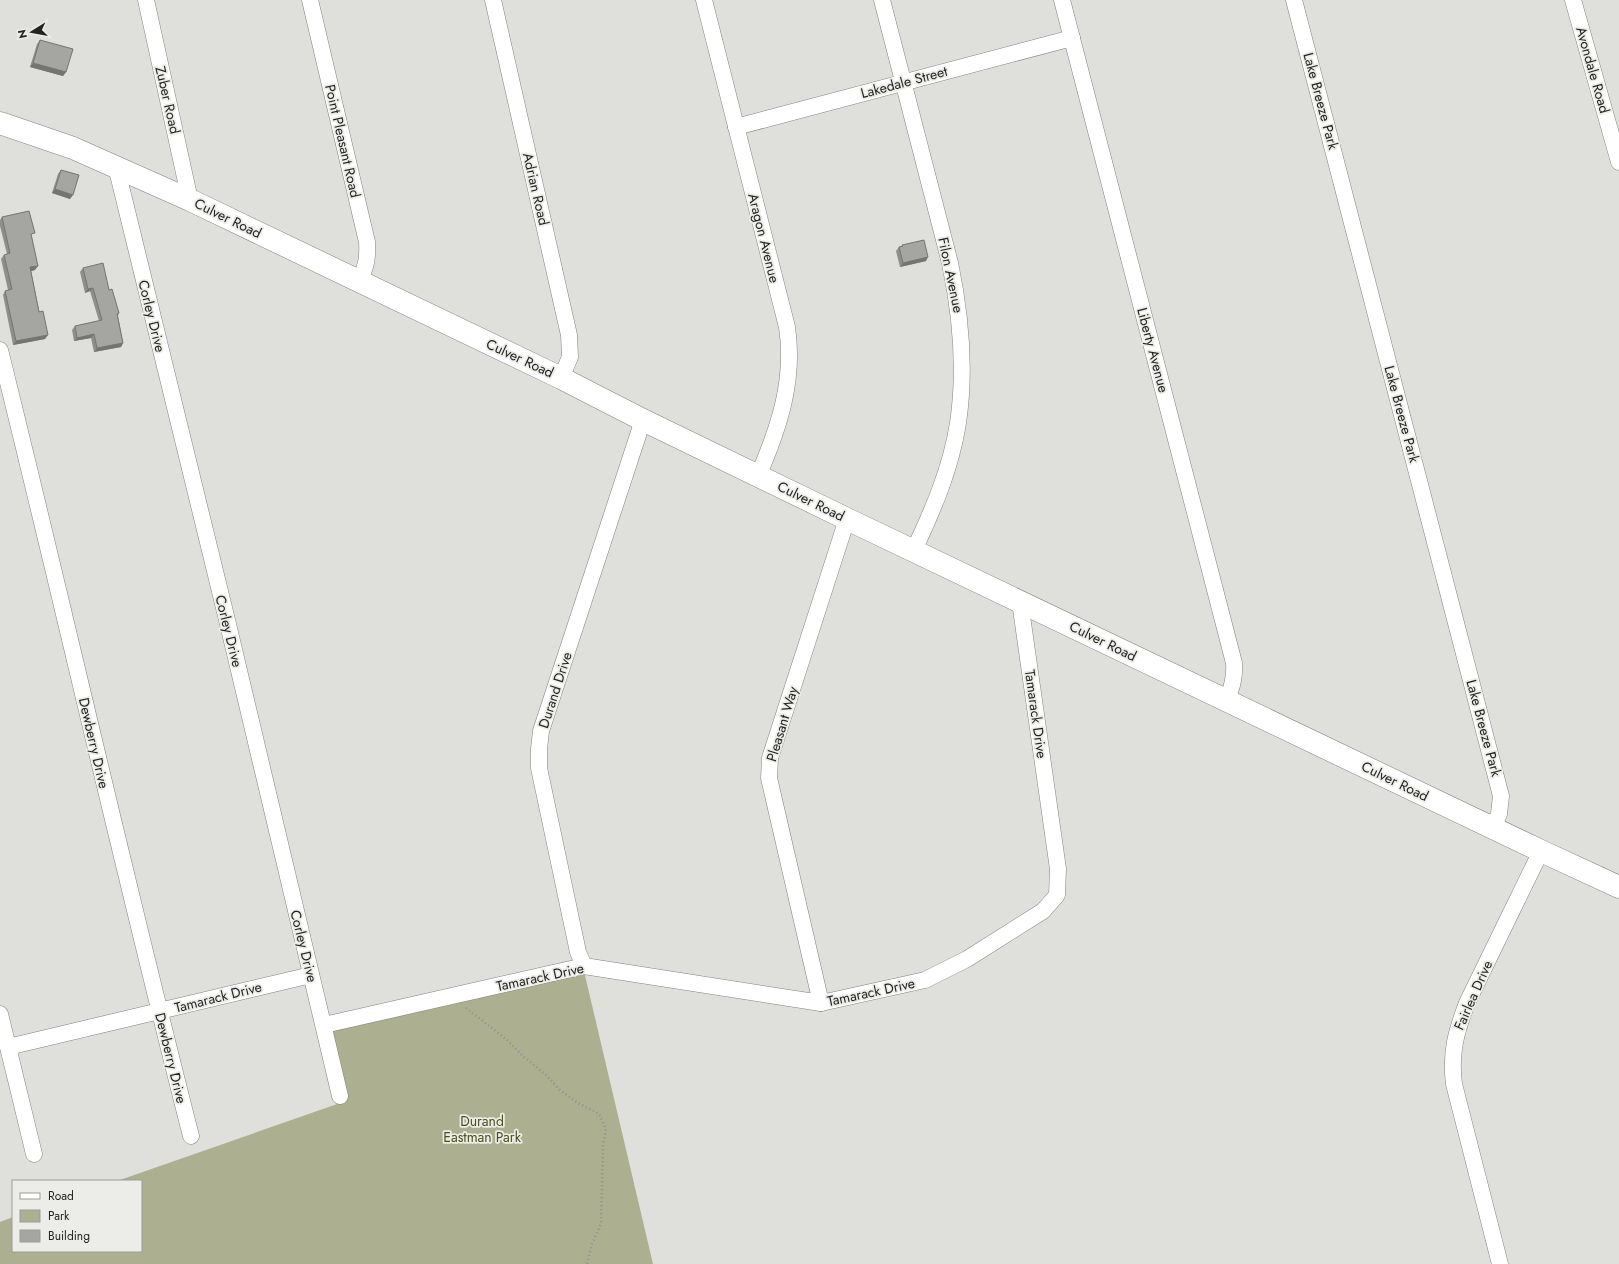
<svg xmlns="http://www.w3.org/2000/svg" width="1619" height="1264" font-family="Jost,sans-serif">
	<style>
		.green { fill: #acb090 }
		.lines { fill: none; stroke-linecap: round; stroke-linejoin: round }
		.minor-casing { stroke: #82837f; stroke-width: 17 }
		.secondary-casing { stroke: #82837f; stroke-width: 23 }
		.path { stroke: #90908c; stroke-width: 2.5; stroke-dasharray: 1 3; stroke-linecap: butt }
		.minor { stroke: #fff; stroke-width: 16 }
		.secondary { stroke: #fff; stroke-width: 22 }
		.wall { fill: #8e8f8a }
		.shaded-wall { fill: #747471 }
		.building { fill: #a5a6a1; stroke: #747471 }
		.labels { text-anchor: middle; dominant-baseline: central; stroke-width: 3.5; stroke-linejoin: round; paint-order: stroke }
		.street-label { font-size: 14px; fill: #222220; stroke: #ecede8 }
		.park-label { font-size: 14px; fill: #4a4e17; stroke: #ecede8 }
	</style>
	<rect width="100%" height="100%" fill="#dfe0db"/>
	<polygon class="green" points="583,967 653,1264 0,1264 0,1222 13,1217 13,1251 141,1251 141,1181 117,1181 343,1102 327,1025"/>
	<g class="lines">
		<g class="minor-casing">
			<g id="minor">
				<polyline points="146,0 190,200"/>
				<path d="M310 0 367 242C368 258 366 268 359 281"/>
				<polyline points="493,0 569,335 570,357 561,378"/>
				<path d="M704 0 787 327C795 380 779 428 758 476"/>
				<path d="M882 0 950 263C961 316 966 369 958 423 951 468 933 510 914 550"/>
				<path d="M1062 0 1234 663C1235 677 1232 687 1227 700"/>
				<polyline points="1294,0 1501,796 1499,814 1493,828"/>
				<polyline points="1573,0 1619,162"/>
				<polyline points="736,127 1072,38"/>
				<polyline points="116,166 227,620 340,1096"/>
				<path d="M0 350C65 612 124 875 191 1136"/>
				<polyline points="584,966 578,952 539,768 539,749 541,731 643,420"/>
				<polyline points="821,1003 769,778 770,758 847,519"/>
				<polyline points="0,1014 34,1154"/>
				<polyline points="324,1025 584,966 821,1003 925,980 967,959 1043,911 1057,895 1058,869 1020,602"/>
				<polyline points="8,1047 311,975"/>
				<path d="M1500 1264 1454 1084C1450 1053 1456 1032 1467 1003L1541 851"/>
			</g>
		</g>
		<g class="secondary-casing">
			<polyline id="secondary" points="0,123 73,148 190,200 561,378 643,420 847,519 1541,851 1619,887"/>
		</g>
		<polyline class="path" points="466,1008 506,1039 524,1057 545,1074 560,1090 578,1103 599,1114 606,1129 603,1145 601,1224 592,1244 587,1264"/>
		<use href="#minor" class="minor"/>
		<use href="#secondary" class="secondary"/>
	</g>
	<g class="wall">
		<polygon points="40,40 66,72 63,76 30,67 37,44"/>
		<polygon points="61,170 70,199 52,193 58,174"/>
		<polygon points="2,217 32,237 35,270 31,271 45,339 13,345 3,295 5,291 8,290 1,259 4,255 7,254 0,226 0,220"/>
		<polygon points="902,245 926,261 900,267 896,251 899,247 901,247"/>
		<polygon points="83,268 109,290 119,313 118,316 123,343 121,347 94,352 91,338 74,341 72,330 75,326 99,321 90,291 85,293 80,272"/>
	</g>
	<g class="shaded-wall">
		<polygon points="33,63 66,72 63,76 30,67"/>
		<polygon points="55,189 73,195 70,199 52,193"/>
		<polygon points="928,257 926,261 900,267 903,263"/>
		<polygon points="38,266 35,270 27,272 30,267"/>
		<polygon points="93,288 90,291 85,293 88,289"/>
		<polygon points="94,334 91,338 74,341 77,338"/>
		<polygon points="48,335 45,339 13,345 16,341"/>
		<polygon points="123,343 121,347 94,352 97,348"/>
	</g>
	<g class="building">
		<polygon points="40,40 73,49 66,72 33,63"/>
		<polygon points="61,170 79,175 73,195 55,189"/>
		<polygon points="29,211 35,233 31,234 38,266 30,267 39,312 43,311 48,335 16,341 5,291 12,289 4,255 10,253 2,217"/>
		<polygon points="924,240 928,257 903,263 899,247 903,246 902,245"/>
		<polygon points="103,263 109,290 112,289 119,313 117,314 123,343 97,348 94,334 77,338 75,326 102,320 93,288 88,289 83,268"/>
	</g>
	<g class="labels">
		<g class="street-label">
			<text transform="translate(1593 70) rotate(74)">Avondale Road</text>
			<text transform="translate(904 82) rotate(-15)">Lakedale Street</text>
			<text transform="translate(168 100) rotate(77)">Zuber Road</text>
			<text transform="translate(1321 101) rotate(75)">Lake Breeze Park</text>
			<text transform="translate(343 141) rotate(77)">Point Pleasant Road</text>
			<text transform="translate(536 189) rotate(77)">Adrian Road</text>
			<text transform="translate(228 218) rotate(26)">Culver Road</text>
			<text transform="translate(764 238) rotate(76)">Aragon Avenue</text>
			<text transform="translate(951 275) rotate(78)">Filon Avenue</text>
			<text transform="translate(152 316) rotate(76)">Corley Drive</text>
			<text transform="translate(1153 350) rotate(75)">Liberty Avenue</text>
			<text transform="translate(520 358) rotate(25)">Culver Road</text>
			<text transform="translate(1402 414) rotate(75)">Lake Breeze Park</text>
			<text transform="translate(811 501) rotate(26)">Culver Road</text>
			<text transform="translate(229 631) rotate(76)">Corley Drive</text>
			<text transform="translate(1103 641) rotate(26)">Culver Road</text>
			<text transform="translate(555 690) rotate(-72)">Durand Drive</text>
			<text transform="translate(1036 714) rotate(82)">Tamarack Drive</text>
			<text transform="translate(782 724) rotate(-73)">Pleasant Way</text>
			<text transform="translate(1484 728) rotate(75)">Lake Breeze Park</text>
			<text transform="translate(94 743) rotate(77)">Dewberry Drive</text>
			<text transform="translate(1395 781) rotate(26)">Culver Road</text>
			<text transform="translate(304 946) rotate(76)">Corley Drive</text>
			<text transform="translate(540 977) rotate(-12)">Tamarack Drive</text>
			<text transform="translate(871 992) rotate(-12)">Tamarack Drive</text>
			<text transform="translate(1473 995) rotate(-66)">Fairlea Drive</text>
			<text transform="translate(218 997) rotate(-14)">Tamarack Drive</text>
			<text transform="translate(171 1058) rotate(76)">Dewberry Drive</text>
		</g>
		<g class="park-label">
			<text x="482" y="1121">Durand<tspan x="482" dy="16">Eastman Park</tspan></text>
		</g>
	</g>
	<rect x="12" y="1180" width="130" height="72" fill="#ecede8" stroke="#9b9c98"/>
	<rect x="20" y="1193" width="20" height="6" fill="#ffffff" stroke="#9b9c98"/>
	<text x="48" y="1200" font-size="12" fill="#222220">Road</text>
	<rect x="20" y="1210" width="20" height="12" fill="#acb090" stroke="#9b9c98"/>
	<text x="48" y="1220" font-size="12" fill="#222220">Park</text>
	<rect x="20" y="1230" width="20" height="12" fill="#a5a6a1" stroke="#9b9c98"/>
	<text x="48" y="1240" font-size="12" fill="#222220">Building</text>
	<g transform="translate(32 32) rotate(259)" stroke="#ecede8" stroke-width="3" paint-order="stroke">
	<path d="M0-3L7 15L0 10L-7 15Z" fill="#222220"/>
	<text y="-6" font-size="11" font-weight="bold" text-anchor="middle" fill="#222220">N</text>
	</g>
</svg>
